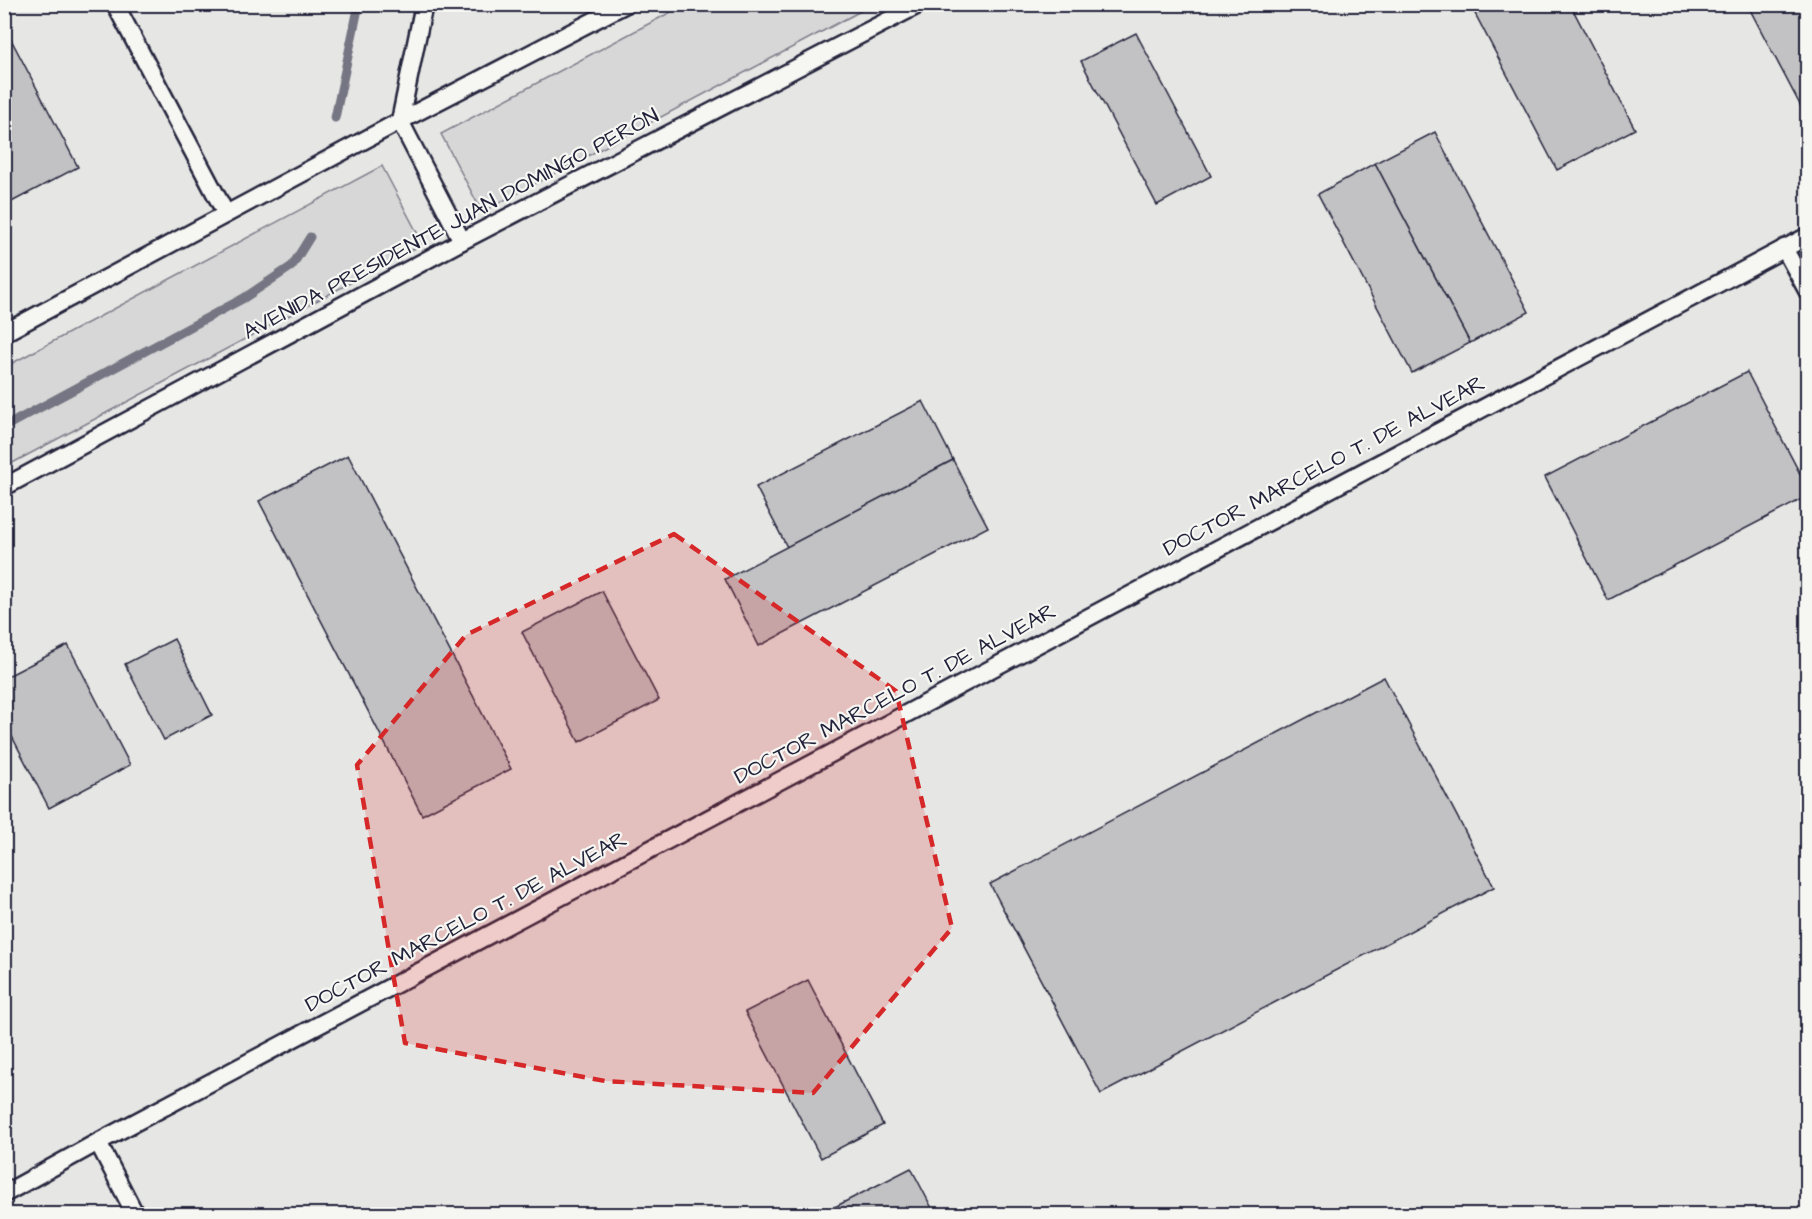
<svg xmlns="http://www.w3.org/2000/svg" width="1812" height="1219" font-family="'Architects Daughter',sans-serif">
	<style>
		.built { fill: #e6e6e4 }
		.green { fill: #d7d7d7; stroke: #7c7c89; stroke-width: 1.5 }
		.lines { fill: none; stroke-linecap: round; stroke-linejoin: round }
		.stream { stroke: #757583; stroke-width: 9 }
		.building { fill: #c2c2c4; stroke: #22223b; stroke-width: 1.5 }
		.lane-casing { stroke: #22223b; stroke-width: 21 }
		.lane { stroke: #f6f6f2; stroke-width: 16 }
		.marked { fill: #d62828; fill-opacity: 0.2; stroke: #d62828; stroke-width: 4.5; stroke-dasharray: 12 8; stroke-linejoin: round }
		.labels { text-anchor: middle; dominant-baseline: central; stroke-width: 4.5; stroke-linejoin: round; paint-order: stroke }
		.street-label { font-size: 22px; fill: #22223b; stroke: #f6f6f2 }
	</style>
	<rect width="100%" height="100%" fill="#f6f6f2"/>
	<filter id="ink" filterUnits="userSpaceOnUse"><feTurbulence type="fractalNoise" baseFrequency=".0167" numOctaves="2"/><feDisplacementMap in="SourceGraphic" scale="12" xChannelSelector="R" yChannelSelector="G"/><feConvolveMatrix kernelMatrix="1 2 1 2 8 2 1 2 1" color-interpolation-filters="sRGB"/></filter>
	<g filter="url(#ink)">
		<rect class="built" x="5" y="5" width="1802" height="1209"/>
		<g class="green">
			<polygon points="684,5 872,5 482,212 441,134"/>
			<polygon points="382,166 423,244 5,467 5,367"/>
		</g>
		<g class="lines">
			<g class="stream">
				<polyline points="335,118 359,4"/>
				<polyline points="4,427 244,298 292,266 310,237"/>
			</g>
		</g>
		<g class="building">
			<polygon points="1470,4 1570,4 1635,129 1557,170"/>
			<polygon points="1747,4 1808,4 1808,120"/>
			<polygon points="4,26 78,167 4,206"/>
			<polygon points="1136,33 1211,176 1157,205 1081,61"/>
			<polygon points="1435,132 1529,312 1470,343 1375,163"/>
			<polygon points="1375,163 1470,343 1412,373 1318,194"/>
			<polygon points="1747,372 1808,489 1808,496 1608,600 1545,477"/>
			<polygon points="923,401 953,460 787,547 756,487"/>
			<polygon points="348,455 511,769 422,815 259,501"/>
			<polygon points="953,460 988,527 759,646 725,579"/>
			<polygon points="602,591 659,700 579,742 522,632"/>
			<polygon points="174,639 212,715 164,740 125,664"/>
			<polygon points="68,645 130,765 49,808 4,721 4,678"/>
			<polygon points="1384,677 1494,887 1101,1094 990,884"/>
			<polygon points="808,980 883,1125 821,1158 745,1012"/>
			<polygon points="911,1168 935,1214 821,1214"/>
		</g>
		<g class="lines">
			<g class="lane-casing">
				<g id="lane">
					<polyline points="115,4 226,214"/>
					<polyline points="424,4 400,121 462,241"/>
					<polyline points="1784,248 1808,292"/>
					<polyline points="4,333 400,121 626,4"/>
					<polyline points="4,487 462,241 920,4"/>
					<polyline points="98,1142 135,1214"/>
					<polyline points="4,1194 98,1142 1808,236"/>
				</g>
			</g>
			<use href="#lane" class="lane"/>
		</g>
	</g>
	<path class="marked" d="M674 534 896 691 952 928 813 1093 605 1081 405 1043 357 765 466 635Z"/>
	<g class="labels">
		<g class="street-label">
			<text transform="translate(451 224) rotate(-28)">AVENIDA PRESIDENTE JUAN DOMINGO PERÓN</text>
			<text transform="translate(1324 466) rotate(-28)">DOCTOR MARCELO T. DE ALVEAR</text>
			<text transform="translate(895 694) rotate(-28)">DOCTOR MARCELO T. DE ALVEAR</text>
			<text transform="translate(466 922) rotate(-28)">DOCTOR MARCELO T. DE ALVEAR</text>
		</g>
	</g>
	<rect width="1812" height="1219" fill="none" stroke="#f6f6f2" stroke-width="24"/>
	<rect x="12" y="12" width="1788" height="1195" fill="none" stroke="#22223b" stroke-width="2" filter="url(#ink)"/>
</svg>
